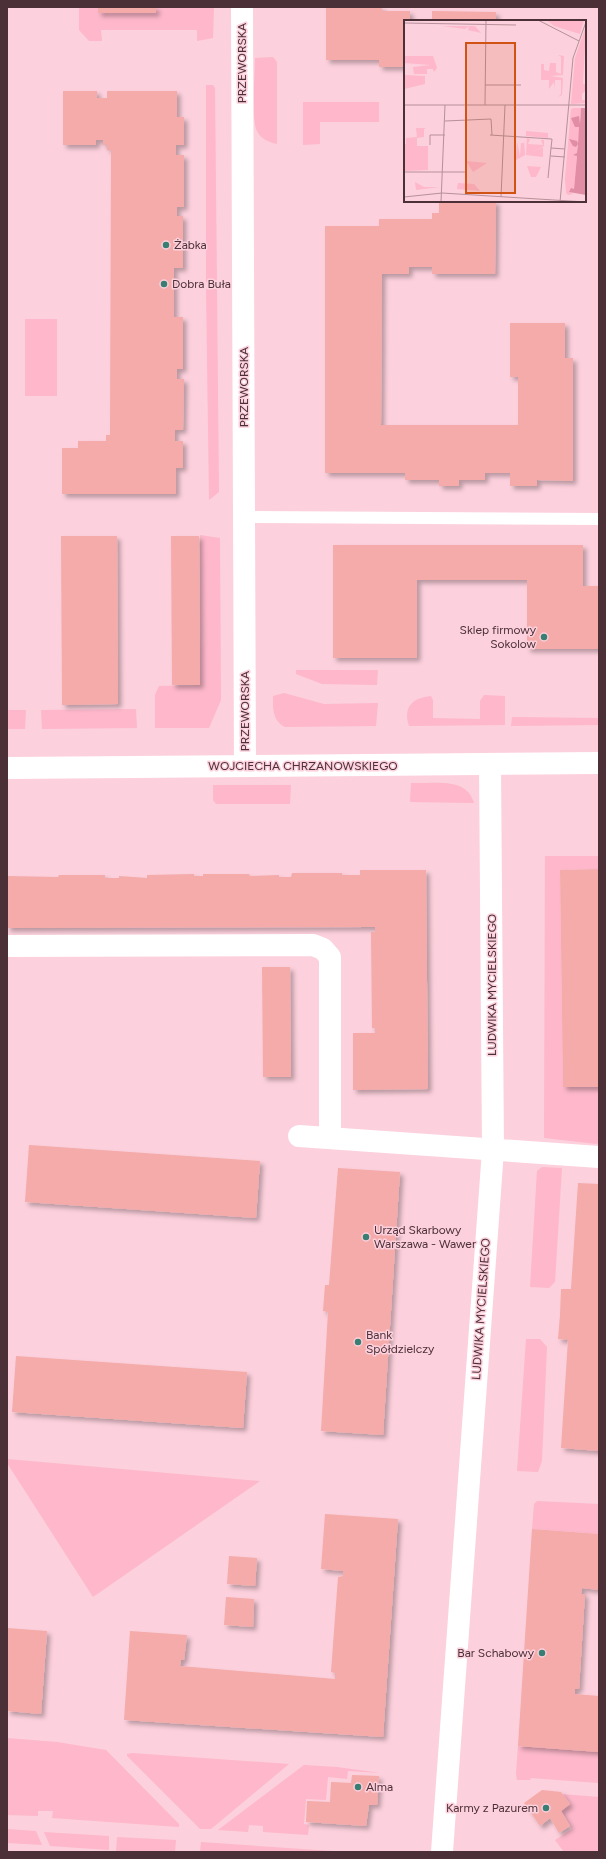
<svg xmlns="http://www.w3.org/2000/svg" width="606" height="1859" font-family="Figtree,sans-serif">
	<style>
		.green { fill: #feb7cb }
		.building { fill: #f4aba9; filter: url(#shadow) }
		.lines { fill: none; stroke-linecap: round; stroke-linejoin: round }
		.lane { stroke: #fff; stroke-width: 12 }
		.street { stroke: #fff; stroke-width: 22 }
		.poi-dot { fill: #397e72; stroke: #fcd0dc; stroke-width: 1.5 }
		.labels { text-anchor: middle; dominant-baseline: central; stroke-width: 3; stroke-linejoin: round; paint-order: stroke }
		.street-label { font-size: 12px; fill: #4c3038; stroke: #fcd0dc }
		.poi-label { font-size: 12px; fill: #4c3038; stroke: #fcd0dc; text-anchor: start }
		.inset-road { fill: none; stroke: #b6909a; stroke-width: 1 }
		.view { fill: #d15313; fill-opacity: 0.15; stroke: #d15313; stroke-width: 2 }
		.inset-edge { fill: none; stroke: #4c3038; stroke-width: 2 }
	</style>
	<defs>
		<filter id="shadow"><feDropShadow dx="3.5" dy="3.5" stdDeviation="2" flood-color="#0004"/></filter>
	</defs>
	<rect width="100%" height="100%" fill="#fcd0dc"/>
	<g class="green">
		<polygon points="79,7 214,7 213,38 197,41 197,30 101,30 102,41 89,41 79,30"/>
		<path d="M273 57 277 62V144C268 142 261 139 257 131 251 119 255 74 255 58Z"/>
		<polygon points="206,85 213,85 215,88 217,282 206,282"/>
		<polygon points="303,102 379,102 379,122 320,122 320,144 303,145"/>
		<polygon points="206,289 217,289 219,492 209,500"/>
		<rect x="25" y="319" width="32" height="77"/>
		<polygon points="200,535 220,538 221,700 209,728 155,728 155,695 159,686 200,685"/>
		<polygon points="296,670 378,670 377,685 322,684 296,674"/>
		<path d="M284 693 324 704 378 703 376 726 285 727C272 720 273 708 273 696Z"/>
		<path d="M484 695 505 696V725L409 726C403 707 412 698 431 696L433 700V718L480 719V701Z"/>
		<polygon points="136,709 137,728 42,729 41,710"/>
		<polygon points="7,710 26,710 25,729 7,729"/>
		<polygon points="512,717 599,718 599,725 511,726"/>
		<path d="M411 783C433 784 467 776 474 803L410 802Z"/>
		<polygon points="213,785 291,785 290,804 216,804 213,800"/>
		<polygon points="545,856 599,856 599,869 560,870 563,1087 599,1087 599,1142 597,1144 544,1138"/>
		<polygon points="542,1167 562,1168 555,1282 549,1288 530,1287 537,1171"/>
		<polygon points="526,1339 540,1339 547,1347 542,1461 538,1472 517,1471"/>
		<polygon points="7,1459 260,1481 93,1597 7,1463"/>
		<polygon points="537,1501 599,1504 599,1534 532,1529 534,1504"/>
		<polygon points="7,1738 57,1742 106,1750 179,1824 179,1827 52,1818 53,1811 38,1811 38,1816 7,1815"/>
		<polygon points="518,1746 599,1752 599,1786 598,1783 531,1778 530,1780 517,1780 516,1774"/>
		<polygon points="132,1753 289,1764 211,1829 200,1829 127,1756 127,1754"/>
		<polygon points="304,1765 337,1767 380,1773 348,1771 347,1779 328,1777 326,1800 306,1799 304,1824 309,1825 308,1835 263,1832 263,1826 249,1825 248,1832 218,1830"/>
		<polygon points="562,1794 599,1797 599,1852 564,1852 555,1840 572,1829 561,1811 570,1804"/>
		<polygon points="7,1829 36,1831 42,1845 7,1843"/>
		<polygon points="44,1832 109,1836 109,1850 50,1846"/>
		<polygon points="117,1837 176,1840 175,1852 116,1852"/>
		<polygon points="201,1842 347,1852 200,1852"/>
	</g>
	<g class="building">
		<rect x="98" y="7" width="58" height="6"/>
		<polygon points="326,7 382,7 382,11 410,11 410,19 432,19 432,11 496,12 496,21 405,21 405,67 379,67 379,60 326,60"/>
		<polygon points="63,91 97,91 97,98 107,98 107,91 177,91 177,117 184,117 184,145 176,145 176,155 184,155 184,207 177,207 177,216 183,216 183,268 174,268 174,317 183,317 183,369 177,369 177,379 184,379 183,430 175,430 175,441 183,441 183,468 176,468 176,494 62,494 62,448 78,448 78,441 106,441 106,435 110,435 111,150 107,150 107,145 103,145 103,140 96,140 96,145 63,145"/>
		<polygon points="439,201 496,201 495,274 432,274 432,267 409,267 409,274 382,274 381,425 518,425 518,377 510,377 510,323 565,323 565,358 573,358 573,481 537,480 537,486 510,486 510,473 485,473 485,480 459,480 459,486 439,486 439,480 405,480 405,473 325,473 325,226 379,226 379,219 432,219 432,213 439,213"/>
		<polygon points="61,536 117,536 118,704 62,705"/>
		<polygon points="171,536 199,536 200,685 172,685"/>
		<polygon points="333,545 583,545 583,586 599,586 599,649 527,649 527,580 417,580 417,658 333,658"/>
		<polygon points="599,869 599,1087 563,1087 560,870"/>
		<polygon points="360,870 426,870 428,1089 353,1090 353,1033 375,1033 375,1028 372,1028 371,932 375,932 375,927 7,928 7,876 58,877 59,875 105,875 105,878 119,878 119,876 147,878 147,875 194,874 194,876 203,876 203,874 249,874 250,876 279,875 279,877 291,877 292,873 342,873 342,875 360,875"/>
		<polygon points="262,967 290,967 291,1077 263,1077"/>
		<polygon points="29,1145 260,1161 256,1218 25,1202"/>
		<polygon points="338,1168 400,1172 383,1435 321,1431 328,1312 323,1311 325,1285 329,1285"/>
		<polygon points="578,1183 599,1184 599,1451 561,1448 568,1340 558,1339 560,1315 561,1289 571,1289"/>
		<polygon points="16,1356 247,1372 243,1428 12,1412"/>
		<polygon points="325,1514 398,1519 383,1737 124,1720 130,1631 187,1635 184,1660 181,1660 180,1666 335,1679 335,1673 331,1672 338,1577 343,1576 343,1571 321,1569"/>
		<polygon points="532,1529 599,1534 599,1590 582,1588 581,1594 585,1594 579,1689 575,1689 575,1694 599,1696 599,1752 518,1746"/>
		<polygon points="229,1556 257,1558 255,1586 227,1584"/>
		<polygon points="226,1597 254,1599 253,1627 224,1625"/>
		<polygon points="7,1628 47,1631 41,1714 7,1711"/>
		<polygon points="352,1775 379,1776 377,1805 369,1805 366,1826 306,1822 307,1801 330,1802 331,1782 351,1783"/>
		<polygon points="542,1790 561,1792 570,1804 561,1811 570,1826 559,1833 550,1818 540,1826 524,1803"/>
	</g>
	<g class="lines">
		<polyline class="lane" points="245,517 599,519"/>
		<g class="street">
			<polyline points="242,7 245,766"/>
			<polyline points="7,768 599,763"/>
			<polyline points="7,946 313,945 323,949 330,957 330,1138"/>
			<polyline points="299,1136 599,1157"/>
			<polyline points="442,1852 493,1150 490,764"/>
		</g>
	</g>
	<g class="poi-dot">
		<circle cx="166" cy="245" r="4"/>
		<circle cx="164" cy="284" r="4"/>
		<circle cx="544" cy="637" r="4"/>
		<circle cx="366" cy="1237" r="4"/>
		<circle cx="358" cy="1342" r="4"/>
		<circle cx="542" cy="1653" r="4"/>
		<circle cx="358" cy="1787" r="4"/>
		<circle cx="546" cy="1808" r="4"/>
	</g>
	<g class="labels">
		<g class="street-label">
			<text transform="translate(242 63) rotate(-90)">PRZEWORSKA</text>
			<text transform="translate(244 387) rotate(-90)">PRZEWORSKA</text>
			<text transform="translate(245 711) rotate(-90)">PRZEWORSKA</text>
			<text x="303" y="766">WOJCIECHA CHRZANOWSKIEGO</text>
			<text transform="translate(492 985) rotate(-90)">LUDWIKA MYCIELSKIEGO</text>
			<text transform="translate(481 1309) rotate(-86)">LUDWIKA MYCIELSKIEGO</text>
		</g>
		<g class="poi-label">
			<text x="174" y="245">Żabka</text>
			<text x="172" y="284">Dobra Buła</text>
			<text x="536" y="630" text-anchor="end">Sklep firmowy<tspan x="536" dy="14">Sokolow</tspan></text>
			<text x="374" y="1230">Urząd Skarbowy<tspan x="374" dy="14">Warszawa - Wawer</tspan></text>
			<text x="366" y="1335">Bank<tspan x="366" dy="14">Spółdzielczy</tspan></text>
			<text x="534" y="1653" text-anchor="end">Bar Schabowy</text>
			<text x="366" y="1787">Alma</text>
			<text x="538" y="1808" text-anchor="end">Karmy z Pazurem</text>
		</g>
	</g>
	<g transform="translate(404 20)">
		<rect width="182" height="182" fill="#fcd0dc"/>
		<path d="M143 0H180L176 14 150 6ZM38 6H71L77 13 64 10 65 6 61 9ZM182 6 179 64H182V70L178 74V80H182V83L167 84 171 38ZM154 35 160 36 159 55 146 56 159 58 158 75 154 77 157 74V60H151V69L150 62 145 69V60H137V44H140V50L145 51 146 43H152V52L157 54V37ZM29 36 33 48 30 52 29 49H23V54H10L9 47 27 45 0 43 1 36ZM1 55 21 56V64L0 69ZM170 88H177L170 169 166 172 169 174 164 175 162 173 161 159 167 89ZM12 108H22L20 109V117L13 118V126H24V150L0 151V125L2 124V118L13 117ZM122 111 144 113V118L122 116ZM123 118 126 119 124 124 139 125 137 120H140V126L122 135ZM120 119 121 135 112 140 113 122 116 136 117 123H120ZM139 127V137L122 135ZM62 141 83 143 69 152ZM123 146 137 147 132 157H127ZM11 162 20 167H36L12 170ZM54 163 70 164 76 171 53 169Z" fill="#feb7cb"/>
		<path d="M177 88H181L182 175 165 172 167 168 170 169 173 136 169 135 173 133 174 124 172 127 169 126 165 119 173 121 174 124 175 107H171L167 98 175 96 176 104Z" fill="#e18da6"/>
		<path class="inset-road" d="M134 0 175 21M0 3 112 5M81 65H117M0 85H182M81 85 82 0M41 101 87 99 88 115M86 115 148 119 147 128 161 129M26 125V115H41M147 136 161 137M0 152H62M144 158 147 128M0 177 38 173 182 182M97 177 101 85M37 182 41 85M156 182 169 38 182 2"/>
		<path class="view" d="M62 23H111V173H62Z"/>
		<rect width="182" height="182" class="inset-edge"/>
	</g>
	<rect width="606" height="1859" fill="none" stroke="#4c3038" stroke-width="16"/>
</svg>
